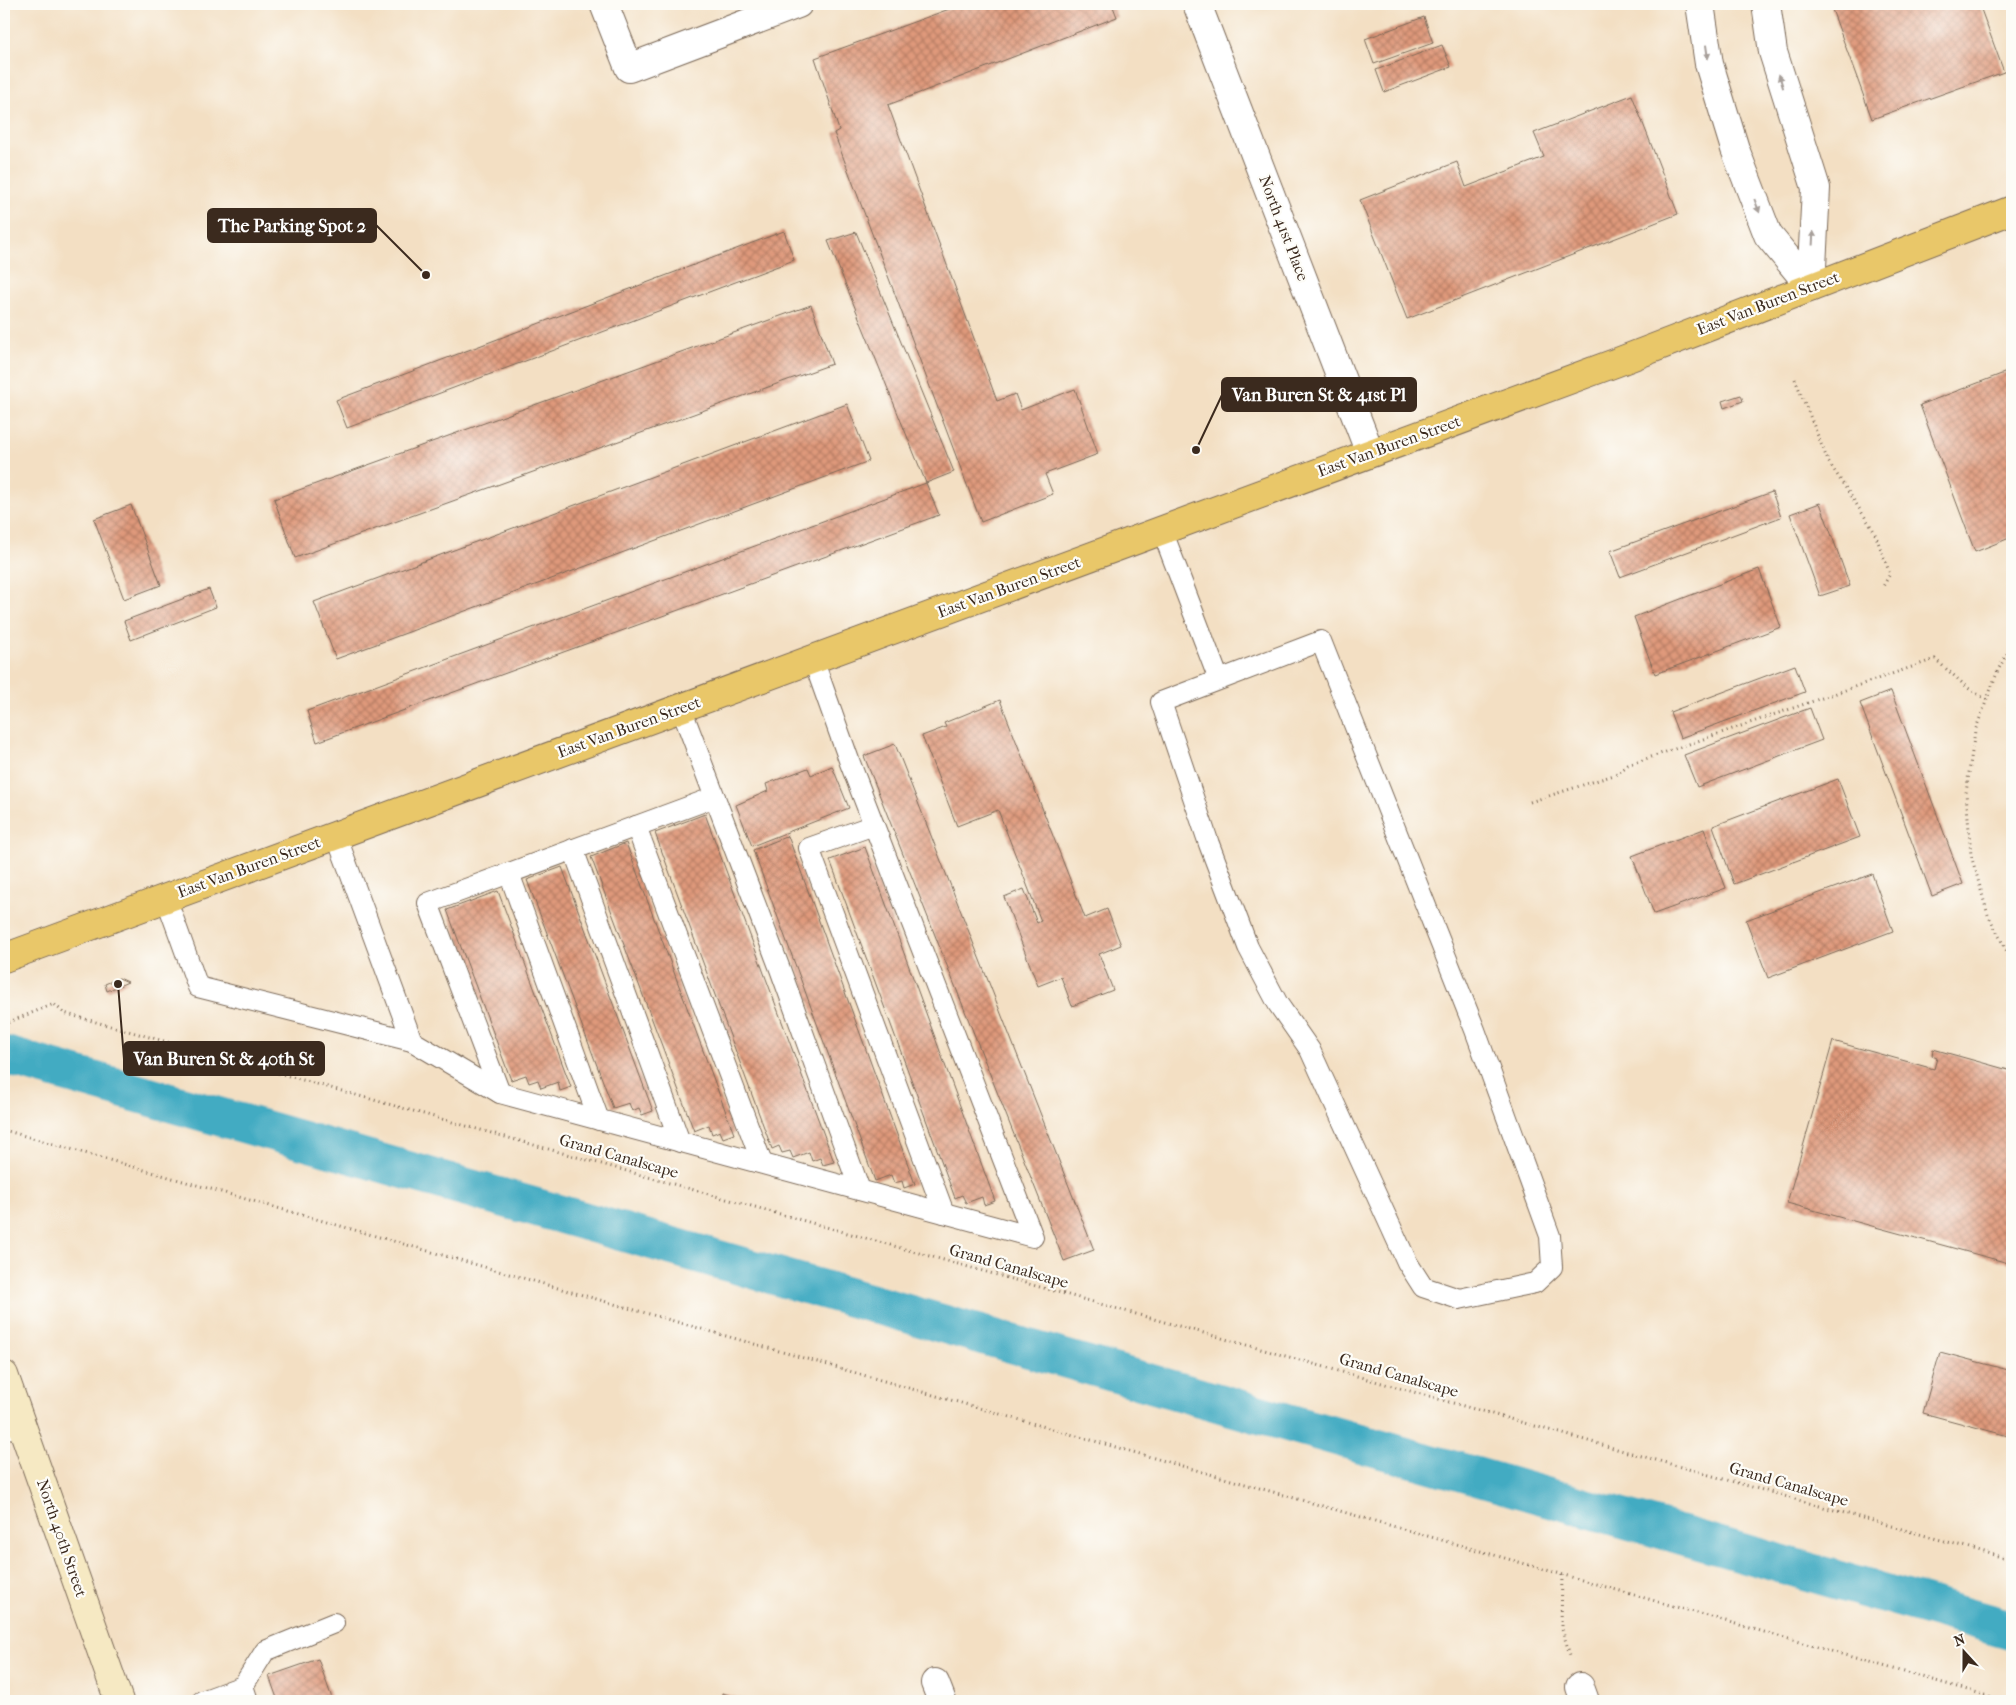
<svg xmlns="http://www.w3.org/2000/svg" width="2016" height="1705" font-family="'IM FELL French Canon',serif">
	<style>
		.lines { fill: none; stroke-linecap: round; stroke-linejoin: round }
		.canal { stroke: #43abc2; stroke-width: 39 }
		.building { fill: url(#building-cross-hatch) }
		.service-casing { stroke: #7b6958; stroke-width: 22 }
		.minor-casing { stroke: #7b6958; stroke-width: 30 }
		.secondary-casing { stroke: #7b6958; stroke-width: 30 }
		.primary-casing { stroke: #7b6958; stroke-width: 30 }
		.path { stroke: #7b6958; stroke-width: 3; stroke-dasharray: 1 4; stroke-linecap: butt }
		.service { stroke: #fff; stroke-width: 20 }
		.minor { stroke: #fff; stroke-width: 28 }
		.secondary { stroke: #f6e9c3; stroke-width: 28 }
		.primary { stroke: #e9c769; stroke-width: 28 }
		.oneway { fill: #a79f9a }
		.labels { text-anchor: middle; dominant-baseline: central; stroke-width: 4.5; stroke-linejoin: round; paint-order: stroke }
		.street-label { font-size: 16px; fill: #3b2a1e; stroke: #fdfcf7 }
		.leader { fill: none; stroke: #3b2a1e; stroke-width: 2 }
		.callout-dot { fill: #3b2a1e; stroke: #fdfcf7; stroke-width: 2 }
		.callout { fill: #3b2a1e; stroke: #3b2a1e; stroke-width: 2 }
		.callout-label { font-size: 18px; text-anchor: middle; font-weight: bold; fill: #fff }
	</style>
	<defs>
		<pattern id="building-cross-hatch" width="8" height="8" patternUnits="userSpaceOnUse" patternTransform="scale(1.25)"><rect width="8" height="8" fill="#df997b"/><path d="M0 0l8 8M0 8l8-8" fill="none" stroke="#b67d64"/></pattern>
	</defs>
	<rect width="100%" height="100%" fill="#fdfcf7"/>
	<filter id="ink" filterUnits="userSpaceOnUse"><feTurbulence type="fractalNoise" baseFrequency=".02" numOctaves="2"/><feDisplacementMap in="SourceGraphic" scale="10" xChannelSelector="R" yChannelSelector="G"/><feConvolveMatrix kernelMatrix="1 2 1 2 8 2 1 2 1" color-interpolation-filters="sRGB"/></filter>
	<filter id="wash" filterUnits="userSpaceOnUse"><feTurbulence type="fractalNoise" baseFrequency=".0096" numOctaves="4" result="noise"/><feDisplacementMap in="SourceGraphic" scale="20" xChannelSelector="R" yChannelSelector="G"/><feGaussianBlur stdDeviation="1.12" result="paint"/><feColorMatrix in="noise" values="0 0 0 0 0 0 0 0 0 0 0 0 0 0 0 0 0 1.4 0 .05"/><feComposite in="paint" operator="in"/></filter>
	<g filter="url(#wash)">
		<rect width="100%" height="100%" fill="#f3dfc3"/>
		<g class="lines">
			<polyline class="canal" points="4,1055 2012,1630"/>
		</g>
		<g id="blocks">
			<g class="building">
				<polygon points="963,4 1112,4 1117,17 888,105 997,401 1015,394 1021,410 1075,389 1098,454 1045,474 1053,494 981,522 834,133 839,130 815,58"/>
				<polygon points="1830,4 1979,4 2004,72 1872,119"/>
				<polygon points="1424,17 1433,43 1374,64 1365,39"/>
				<polygon points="1442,45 1451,67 1384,92 1376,70"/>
				<polygon points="1632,95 1678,214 1407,319 1360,200 1457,162 1466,187 1544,157 1534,133"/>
				<polygon points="784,231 794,260 347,428 336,400"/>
				<polygon points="856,232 954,472 926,483 939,515 317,742 307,711 926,483 828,241"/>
				<polygon points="811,305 832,364 295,558 274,499"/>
				<polygon points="2012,370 2012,537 1975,552 1920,405"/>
				<polygon points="1741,395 1743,401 1724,408 1722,401"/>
				<polygon points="847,404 869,461 336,659 314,602"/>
				<polygon points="1772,492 1781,517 1620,577 1610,551"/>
				<polygon points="1820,503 1850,586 1820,596 1790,514"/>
				<polygon points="131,505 161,585 124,599 94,519"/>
				<polygon points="1759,569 1781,627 1655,674 1634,617"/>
				<polygon points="209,589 216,607 131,640 124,621"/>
				<polygon points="1795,665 1805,692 1680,738 1670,712"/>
				<polygon points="1891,691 1963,884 1932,896 1860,703"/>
				<polygon points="1000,700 1085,918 1107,909 1121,945 1099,954 1113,990 1072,1006 1061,977 1038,986 1004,897 1024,889 1037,923 1041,921 998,810 957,826 922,736 946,727 944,723"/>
				<polygon points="1810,708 1822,740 1697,787 1684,755"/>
				<polygon points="895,744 1094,1250 1064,1261 864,756"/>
				<polygon points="832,766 849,808 752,846 736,805 768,791 766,784 808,768 811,775"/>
				<polygon points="1838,779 1860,837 1734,884 1713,826"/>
				<polygon points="705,814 834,1162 823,1165 820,1158 812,1161 809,1152 793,1158 790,1151 782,1153 779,1146 772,1149 655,833"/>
				<polygon points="1704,829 1726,888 1654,914 1632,856"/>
				<polygon points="788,836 915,1184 904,1188 902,1181 894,1183 891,1175 875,1181 753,850"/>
				<polygon points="626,843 734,1134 723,1138 720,1131 712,1134 709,1125 694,1131 591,857"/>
				<polygon points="865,847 995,1201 984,1205 982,1197 966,1203 962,1195 955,1198 830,860"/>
				<polygon points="562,867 653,1111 642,1115 639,1108 632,1111 629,1103 613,1108 527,880"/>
				<polygon points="1872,874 1893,931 1768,978 1746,920"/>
				<polygon points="498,891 571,1087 560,1091 558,1082 541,1088 538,1080 529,1083 526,1075 511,1080 447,910"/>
				<polygon points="119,978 128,982 107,991 105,984"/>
				<polygon points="1833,1041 1934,1069 1937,1058 1932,1056 1933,1049 2012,1071 2012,1264 1787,1203"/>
				<polygon points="1940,1352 2012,1371 2012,1437 1923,1413"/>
				<polygon points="318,1659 333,1701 278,1701 269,1676"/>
				<polygon points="722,1693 749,1701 719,1701"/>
			</g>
		</g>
	</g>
	<g filter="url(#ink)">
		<use href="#blocks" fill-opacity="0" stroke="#7b6958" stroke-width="1"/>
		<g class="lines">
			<g class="service-casing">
				<g id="service">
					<polyline points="1162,530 1219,680 1161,702 1209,844 1248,947 1278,1004 1310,1050 1407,1262 1423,1287 1459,1299 1535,1283 1552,1267 1550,1236 1475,1030 1321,641 1219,680"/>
					<polyline points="681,708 780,969 860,1190"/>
					<polyline points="874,825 809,848 944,1213"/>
					<polyline points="636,826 762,1163"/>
					<polyline points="573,849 680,1142"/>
					<polyline points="509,873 599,1120"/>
					<polyline points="166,898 198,987 412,1041 336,835"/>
					<polyline points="412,1041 500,1093 1033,1237 850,763 813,659"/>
					<polyline points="500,1093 428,903 715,797"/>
					<polyline points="4,1430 21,1424"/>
					<polyline points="243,1686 265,1651 334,1623"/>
					<polyline points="202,1701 243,1686 248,1701"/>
				</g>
			</g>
			<g class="minor-casing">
				<g id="minor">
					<polyline points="604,4 629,68 798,4"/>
					<polyline points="1197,4 1370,453"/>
					<polyline points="1700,4 1709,64 1735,149 1768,235 1811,287"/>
					<polyline points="1766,4 1773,52 1816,188 1811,287"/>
					<polyline points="935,1683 942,1701"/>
					<polyline points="1580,1687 1585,1701"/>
				</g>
			</g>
			<g class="secondary-casing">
				<polyline id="secondary" points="4,1375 119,1701"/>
			</g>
			<g class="primary-casing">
				<polyline id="primary" points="4,958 1615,363 2012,210"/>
			</g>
			<g class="path">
				<polyline points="1795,379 1828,461 1874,531 1890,574 1882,588"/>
				<polyline points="2012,645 1998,670 1975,731 1966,793 1971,855 1988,915 2012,961"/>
				<polyline points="1530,802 1617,774 1628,765 1935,659 1968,688 1987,700"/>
				<polyline points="4,1024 54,1004 64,1013 2012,1560"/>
				<polyline points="4,1130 2006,1701"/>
				<polyline points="1562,1575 1561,1626 1570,1655"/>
			</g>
			<use href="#service" class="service"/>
			<use href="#minor" class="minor"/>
			<use href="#secondary" class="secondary"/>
			<use href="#primary" class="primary"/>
		</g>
		<defs><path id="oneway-solid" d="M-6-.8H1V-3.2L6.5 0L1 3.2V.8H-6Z" transform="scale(1.25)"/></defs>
		<g class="oneway">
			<use href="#oneway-solid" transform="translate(1707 52) rotate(82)"/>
			<use href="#oneway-solid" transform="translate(1781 81) rotate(-107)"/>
			<use href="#oneway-solid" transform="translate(1757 206) rotate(69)"/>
			<use href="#oneway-solid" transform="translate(1813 238) rotate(-87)"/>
		</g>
	</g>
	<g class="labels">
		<g class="street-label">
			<text transform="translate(1284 228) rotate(69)">North 41st Place</text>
			<text transform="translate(1768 303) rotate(-21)">East Van Buren Street</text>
			<text transform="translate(1389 446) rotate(-20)">East Van Buren Street</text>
			<text transform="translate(1009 587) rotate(-20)">East Van Buren Street</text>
			<text transform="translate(629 727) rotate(-20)">East Van Buren Street</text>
			<text transform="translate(249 867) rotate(-20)">East Van Buren Street</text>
			<text transform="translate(619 1156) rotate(16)">Grand Canalscape</text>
			<text transform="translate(1009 1266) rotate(16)">Grand Canalscape</text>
			<text transform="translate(1399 1375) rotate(16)">Grand Canalscape</text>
			<text transform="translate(1789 1484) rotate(16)">Grand Canalscape</text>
			<text transform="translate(62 1538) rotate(71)">North 40th Street</text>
		</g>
	</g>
	<path class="leader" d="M426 275L376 225M1196 450L1222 395M118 984L124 1059"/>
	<g class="callout-dot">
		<circle cx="426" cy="275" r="5"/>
		<circle cx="1196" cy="450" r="5"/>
		<circle cx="118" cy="984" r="5"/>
	</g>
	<g class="callout">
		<rect x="208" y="209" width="168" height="33" rx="5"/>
		<rect x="1222" y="378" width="194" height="33" rx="5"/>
		<rect x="124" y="1042" width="200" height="33" rx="5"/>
	</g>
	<g class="callout-label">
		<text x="292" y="232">The Parking Spot 2</text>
		<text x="1319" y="401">Van Buren St &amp; 41st Pl</text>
		<text x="224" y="1065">Van Buren St &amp; 40th St</text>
	</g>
	<rect width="2016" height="1705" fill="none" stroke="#fdfcf7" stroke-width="20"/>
	<g transform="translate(1964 1652) rotate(339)" stroke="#fdfcf7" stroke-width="4" paint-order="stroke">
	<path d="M0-4L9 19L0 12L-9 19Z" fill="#3b2a1e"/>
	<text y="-8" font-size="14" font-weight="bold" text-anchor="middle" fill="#3b2a1e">N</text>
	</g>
</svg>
